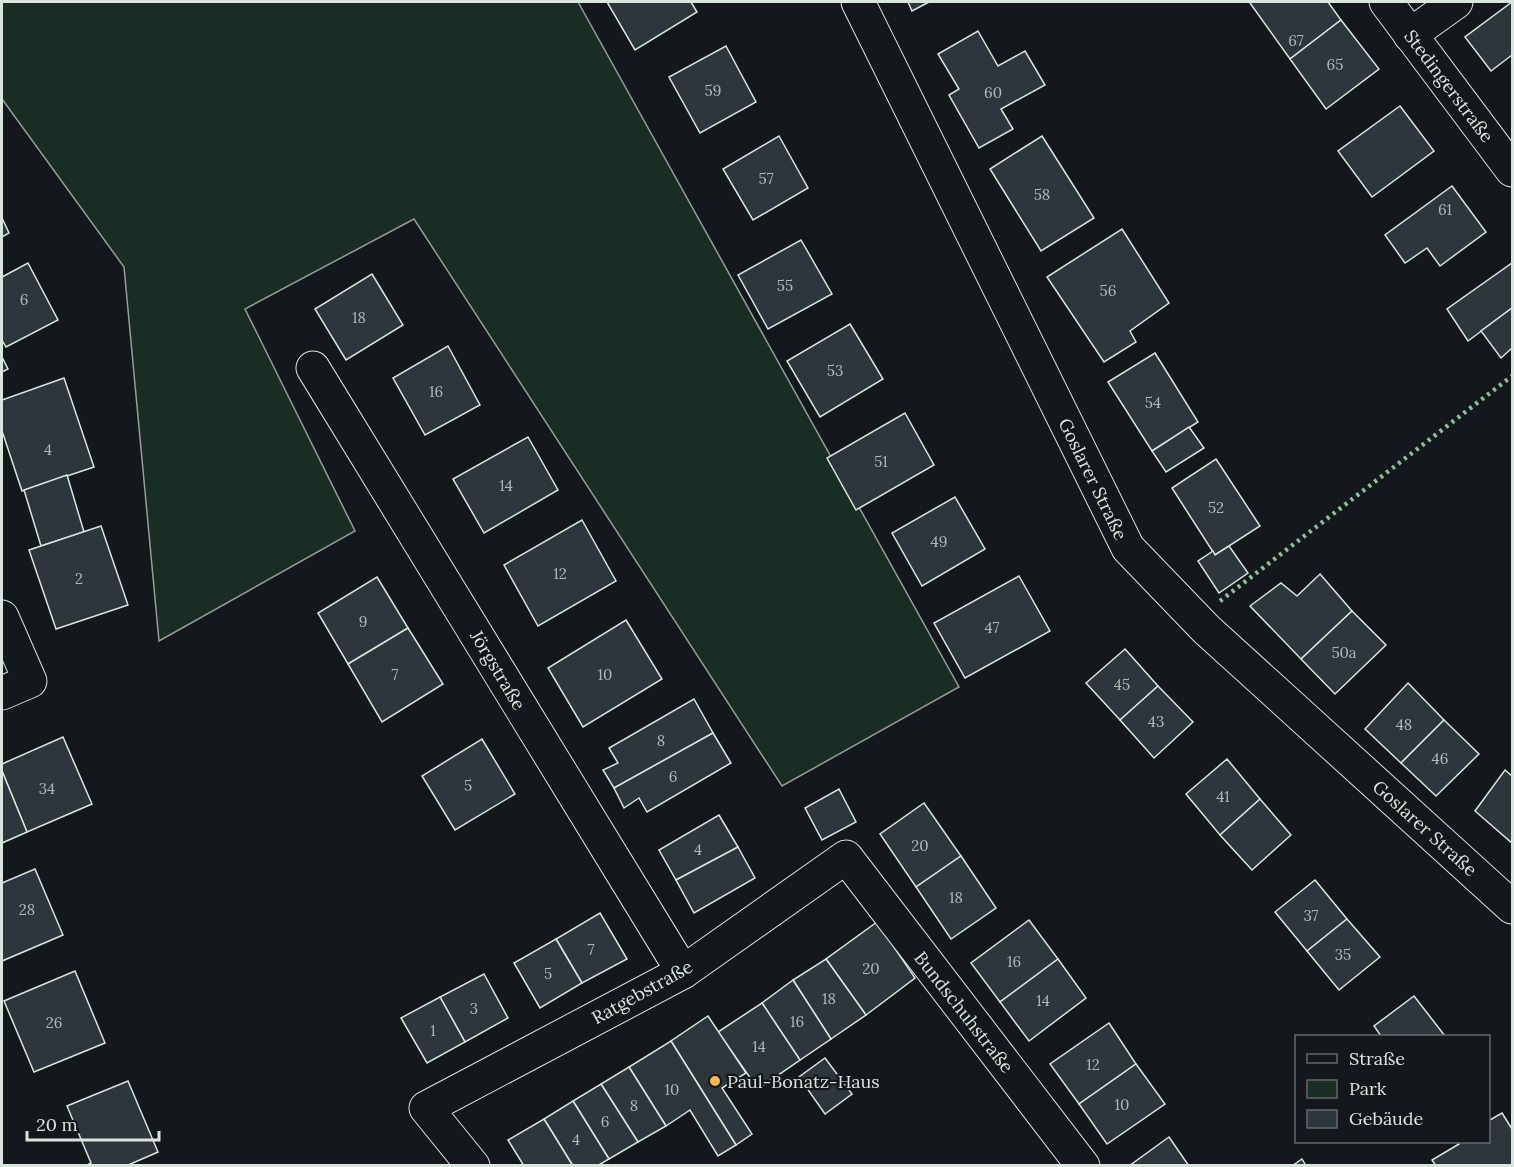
<svg xmlns="http://www.w3.org/2000/svg" width="1514" height="1167" font-family="Lora,serif">
	<style>
		.green { fill: #1a2d24; stroke: #939e99; stroke-width: 1.5 }
		.building { fill: #2c363c; stroke: #d8e6dc; stroke-width: 1.5 }
		.lines { fill: none; stroke-linecap: round; stroke-linejoin: round }
		.street-casing { stroke: #d8e6dc; stroke-width: 35 }
		.street { stroke: #14181c; stroke-width: 33 }
		.hedge { stroke: #8ac095; stroke-width: 4.5; stroke-dasharray: 3 4.5; stroke-linecap: butt }
		.poi-dot { fill: #ffb74d; stroke: #14181c; stroke-width: 2 }
		.labels { text-anchor: middle; dominant-baseline: central; stroke-width: 4.5; stroke-linejoin: round; paint-order: stroke }
		.number-label { font-size: 15px; fill: #adbab4 }
		.street-label { font-size: 18px; fill: #d8e6dc; stroke: #14181c }
		.poi-label { font-size: 18px; fill: #d8e6dc; stroke: #14181c; text-anchor: start }
	</style>
	<rect width="100%" height="100%" fill="#14181c"/>
	<polygon class="green" points="2,2 578,2 959,687 782,786 414,219 245,309 355,531 159,641 124,267 2,99"/>
	<g class="building">
		<polygon points="607,2 691,2 697,12 635,50"/>
		<polygon points="908,2 929,2 912,11"/>
		<polygon points="1252,2 1328,2 1341,20 1290,59 1250,3"/>
		<polygon points="1512,2 1512,55 1491,71 1465,37"/>
		<polygon points="1341,20 1379,69 1326,109 1290,59"/>
		<polygon points="978,31 998,66 1025,51 1045,85 1001,109 1013,129 979,148 949,95 959,89 938,54"/>
		<polygon points="726,46 756,102 700,133 669,77"/>
		<polygon points="1400,106 1434,151 1372,197 1338,151"/>
		<polygon points="779,136 808,188 753,220 723,169"/>
		<polygon points="1042,136 1094,218 1041,251 990,169"/>
		<polygon points="1452,186 1486,232 1440,266 1427,248 1405,263 1385,235"/>
		<polygon points="2,218 9,233 2,237"/>
		<polygon points="1122,229 1169,303 1130,331 1136,342 1104,362 1047,277"/>
		<polygon points="801,240 832,294 768,329 738,275"/>
		<polygon points="28,263 58,320 6,347 2,340 2,277"/>
		<polygon points="1512,263 1512,308 1468,341 1447,309"/>
		<polygon points="372,274 403,325 346,360 315,309"/>
		<polygon points="1512,308 1512,348 1501,358 1481,331"/>
		<polygon points="850,324 883,379 820,417 787,361"/>
		<polygon points="448,346 480,405 425,435 393,378"/>
		<polygon points="1155,353 1198,422 1152,451 1108,382"/>
		<polygon points="2,357 8,369 2,372"/>
		<polygon points="64,378 94,467 22,491 2,431 2,400"/>
		<polygon points="905,413 934,465 856,510 827,458"/>
		<polygon points="1189,427 1204,448 1166,472 1152,451"/>
		<polygon points="528,437 558,490 484,533 453,479"/>
		<polygon points="1216,459 1260,526 1215,555 1172,488"/>
		<polygon points="67,475 84,532 41,546 24,490"/>
		<polygon points="955,497 985,549 922,586 892,533"/>
		<polygon points="582,520 616,581 538,626 504,565"/>
		<polygon points="101,526 128,605 56,629 29,550"/>
		<polygon points="1229,546 1248,573 1219,593 1198,561 1213,551 1215,555"/>
		<polygon points="1320,574 1352,611 1301,659 1250,606 1281,583 1297,596"/>
		<polygon points="1019,576 1050,631 965,678 934,623"/>
		<polygon points="377,577 408,628 348,664 318,613"/>
		<polygon points="1352,611 1386,645 1335,694 1301,659"/>
		<polygon points="626,620 662,679 583,727 548,668"/>
		<polygon points="408,628 443,684 382,722 348,664"/>
		<polygon points="1125,649 1158,686 1120,720 1086,683"/>
		<polygon points="1408,683 1444,720 1401,763 1365,729"/>
		<polygon points="1158,686 1193,722 1154,758 1120,720"/>
		<polygon points="694,699 713,733 614,788 603,770 618,763 609,748"/>
		<polygon points="1444,720 1479,754 1436,796 1401,763"/>
		<polygon points="713,733 731,763 647,812 639,798 624,808 614,788"/>
		<polygon points="63,737 92,804 27,832 2,771 2,764"/>
		<polygon points="482,739 515,794 455,830 422,776"/>
		<polygon points="1227,759 1260,799 1220,835 1186,794"/>
		<polygon points="1505,770 1512,776 1512,843 1475,811"/>
		<polygon points="2,771 27,832 2,843"/>
		<polygon points="839,789 856,822 822,840 805,808"/>
		<polygon points="1260,799 1291,835 1252,870 1220,835"/>
		<polygon points="924,803 961,856 916,887 880,834"/>
		<polygon points="719,815 738,847 676,880 659,850"/>
		<polygon points="738,847 755,878 694,913 676,880"/>
		<polygon points="961,856 996,908 951,939 916,887"/>
		<polygon points="35,869 63,935 2,961 2,883"/>
		<polygon points="1315,880 1347,919 1307,951 1275,912"/>
		<polygon points="600,913 627,959 582,983 556,939"/>
		<polygon points="1347,919 1380,957 1339,990 1307,951"/>
		<polygon points="1029,920 1058,959 1000,1002 971,963"/>
		<polygon points="877,922 915,978 866,1015 826,959"/>
		<polygon points="556,939 582,983 540,1008 514,963"/>
		<polygon points="826,959 866,1015 831,1039 793,980"/>
		<polygon points="1058,959 1086,998 1029,1041 1000,1002"/>
		<polygon points="75,971 105,1043 34,1072 4,1001"/>
		<polygon points="484,974 508,1018 465,1042 440,997"/>
		<polygon points="793,980 831,1039 800,1060 762,1003"/>
		<polygon points="1414,996 1445,1036 1381,1036 1374,1026"/>
		<polygon points="440,997 465,1042 427,1063 401,1018"/>
		<polygon points="762,1003 800,1060 758,1089 718,1032"/>
		<polygon points="708,1016 746,1073 722,1088 752,1134 736,1145 671,1041"/>
		<polygon points="1109,1023 1136,1064 1079,1104 1050,1064"/>
		<polygon points="671,1041 736,1145 718,1156 690,1110 666,1126 629,1067"/>
		<polygon points="825,1058 852,1094 825,1114 799,1077"/>
		<polygon points="1136,1064 1165,1104 1107,1144 1079,1104"/>
		<polygon points="629,1067 666,1126 638,1142 601,1084"/>
		<polygon points="128,1081 158,1152 126,1166 85,1166 91,1163 67,1106"/>
		<polygon points="601,1084 638,1142 609,1159 573,1101"/>
		<polygon points="573,1101 609,1159 597,1166 573,1166 544,1119"/>
		<polygon points="1502,1113 1512,1129 1512,1166 1436,1166 1432,1160 1459,1144 1457,1142 1488,1142 1488,1121"/>
		<polygon points="544,1119 573,1166 524,1166 508,1140"/>
		<polygon points="1169,1137 1189,1166 1129,1166"/>
		<polygon points="1302,1159 1306,1166 1292,1166"/>
	</g>
	<g class="lines">
		<g class="street-casing">
			<g id="street">
				<polyline points="858,2 1128,548 1206,629 1512,907"/>
				<polyline points="1386,2 1512,170"/>
				<polyline points="1410,35 1456,2"/>
				<polyline points="313,368 683,972"/>
				<polyline points="2,617 30,681 2,693"/>
				<polyline points="473,1166 426,1108 683,972 846,857 1083,1166"/>
			</g>
		</g>
		<use href="#street" class="street"/>
		<polyline class="hedge" points="1220,601 1512,376"/>
	</g>
	<circle class="poi-dot" cx="715" cy="1081" r="6"/>
	<g class="labels">
		<g class="number-label">
			<text x="1296" y="40">67</text>
			<text x="1335" y="64">65</text>
			<text x="713" y="90">59</text>
			<text x="993" y="92">60</text>
			<text x="766" y="178">57</text>
			<text x="1042" y="194">58</text>
			<text x="1445" y="209">61</text>
			<text x="785" y="285">55</text>
			<text x="1108" y="290">56</text>
			<text x="24" y="299">6</text>
			<text x="359" y="317">18</text>
			<text x="835" y="370">53</text>
			<text x="436" y="391">16</text>
			<text x="1153" y="402">54</text>
			<text x="48" y="449">4</text>
			<text x="881" y="461">51</text>
			<text x="506" y="485">14</text>
			<text x="1216" y="507">52</text>
			<text x="939" y="541">49</text>
			<text x="560" y="573">12</text>
			<text x="79" y="578">2</text>
			<text x="363" y="621">9</text>
			<text x="992" y="627">47</text>
			<text x="1344" y="652">50a</text>
			<text x="395" y="674">7</text>
			<text x="605" y="674">10</text>
			<text x="1122" y="684">45</text>
			<text x="1156" y="721">43</text>
			<text x="1404" y="724">48</text>
			<text x="661" y="740">8</text>
			<text x="1440" y="758">46</text>
			<text x="673" y="776">6</text>
			<text x="468" y="785">5</text>
			<text x="47" y="788">34</text>
			<text x="1223" y="796">41</text>
			<text x="920" y="845">20</text>
			<text x="698" y="849">4</text>
			<text x="956" y="897">18</text>
			<text x="27" y="909">28</text>
			<text x="1311" y="915">37</text>
			<text x="591" y="949">7</text>
			<text x="1343" y="954">35</text>
			<text x="1014" y="961">16</text>
			<text x="871" y="968">20</text>
			<text x="548" y="973">5</text>
			<text x="829" y="998">18</text>
			<text x="1043" y="1000">14</text>
			<text x="474" y="1008">3</text>
			<text x="797" y="1021">16</text>
			<text x="54" y="1022">26</text>
			<text x="433" y="1030">1</text>
			<text x="759" y="1046">14</text>
			<text x="1093" y="1064">12</text>
			<text x="672" y="1089">10</text>
			<text x="1122" y="1104">10</text>
			<text x="634" y="1105">8</text>
			<text x="605" y="1121">6</text>
			<text x="576" y="1139">4</text>
		</g>
		<g class="street-label">
			<text transform="translate(1449 86) rotate(53)">Stedingerstraße</text>
			<text transform="translate(1093 479) rotate(64)">Goslarer Straße</text>
			<text transform="translate(498 670) rotate(59)">Jörgstraße</text>
			<text transform="translate(1425 828) rotate(42)">Goslarer Straße</text>
			<text transform="translate(642 992) rotate(-29)">Ratgebstraße</text>
			<text transform="translate(964 1012) rotate(52)">Bundschuhstraße</text>
		</g>
		<g class="poi-label">
			<text x="727" y="1081">Paul-Bonatz-Haus</text>
		</g>
	</g>
	<rect width="1514" height="1167" fill="none" stroke="#d8e6dc" stroke-width="6"/>
	<rect x="1295" y="1035" width="195" height="108" fill="#14181c" stroke="#626a69" stroke-width="1.5"/>
	<rect x="1307" y="1054" width="30" height="9" fill="#14181c" stroke="#626a69" stroke-width="1.5"/>
	<text x="1349" y="1065" font-size="18" fill="#d8e6dc">Straße</text>
	<rect x="1307" y="1080" width="30" height="18" fill="#1a2d24" stroke="#626a69" stroke-width="1.5"/>
	<text x="1349" y="1095" font-size="18" fill="#d8e6dc">Park</text>
	<rect x="1307" y="1110" width="30" height="18" fill="#2c363c" stroke="#626a69" stroke-width="1.5"/>
	<text x="1349" y="1125" font-size="18" fill="#d8e6dc">Gebäude</text>
	<path d="M27 1131v9h132v-9" fill="none" stroke="#d8e6dc" stroke-width="3"/>
	<text x="36" y="1131" font-size="18" fill="#d8e6dc" stroke="#14181c" stroke-width="4.5" paint-order="stroke">20 m</text>
</svg>
